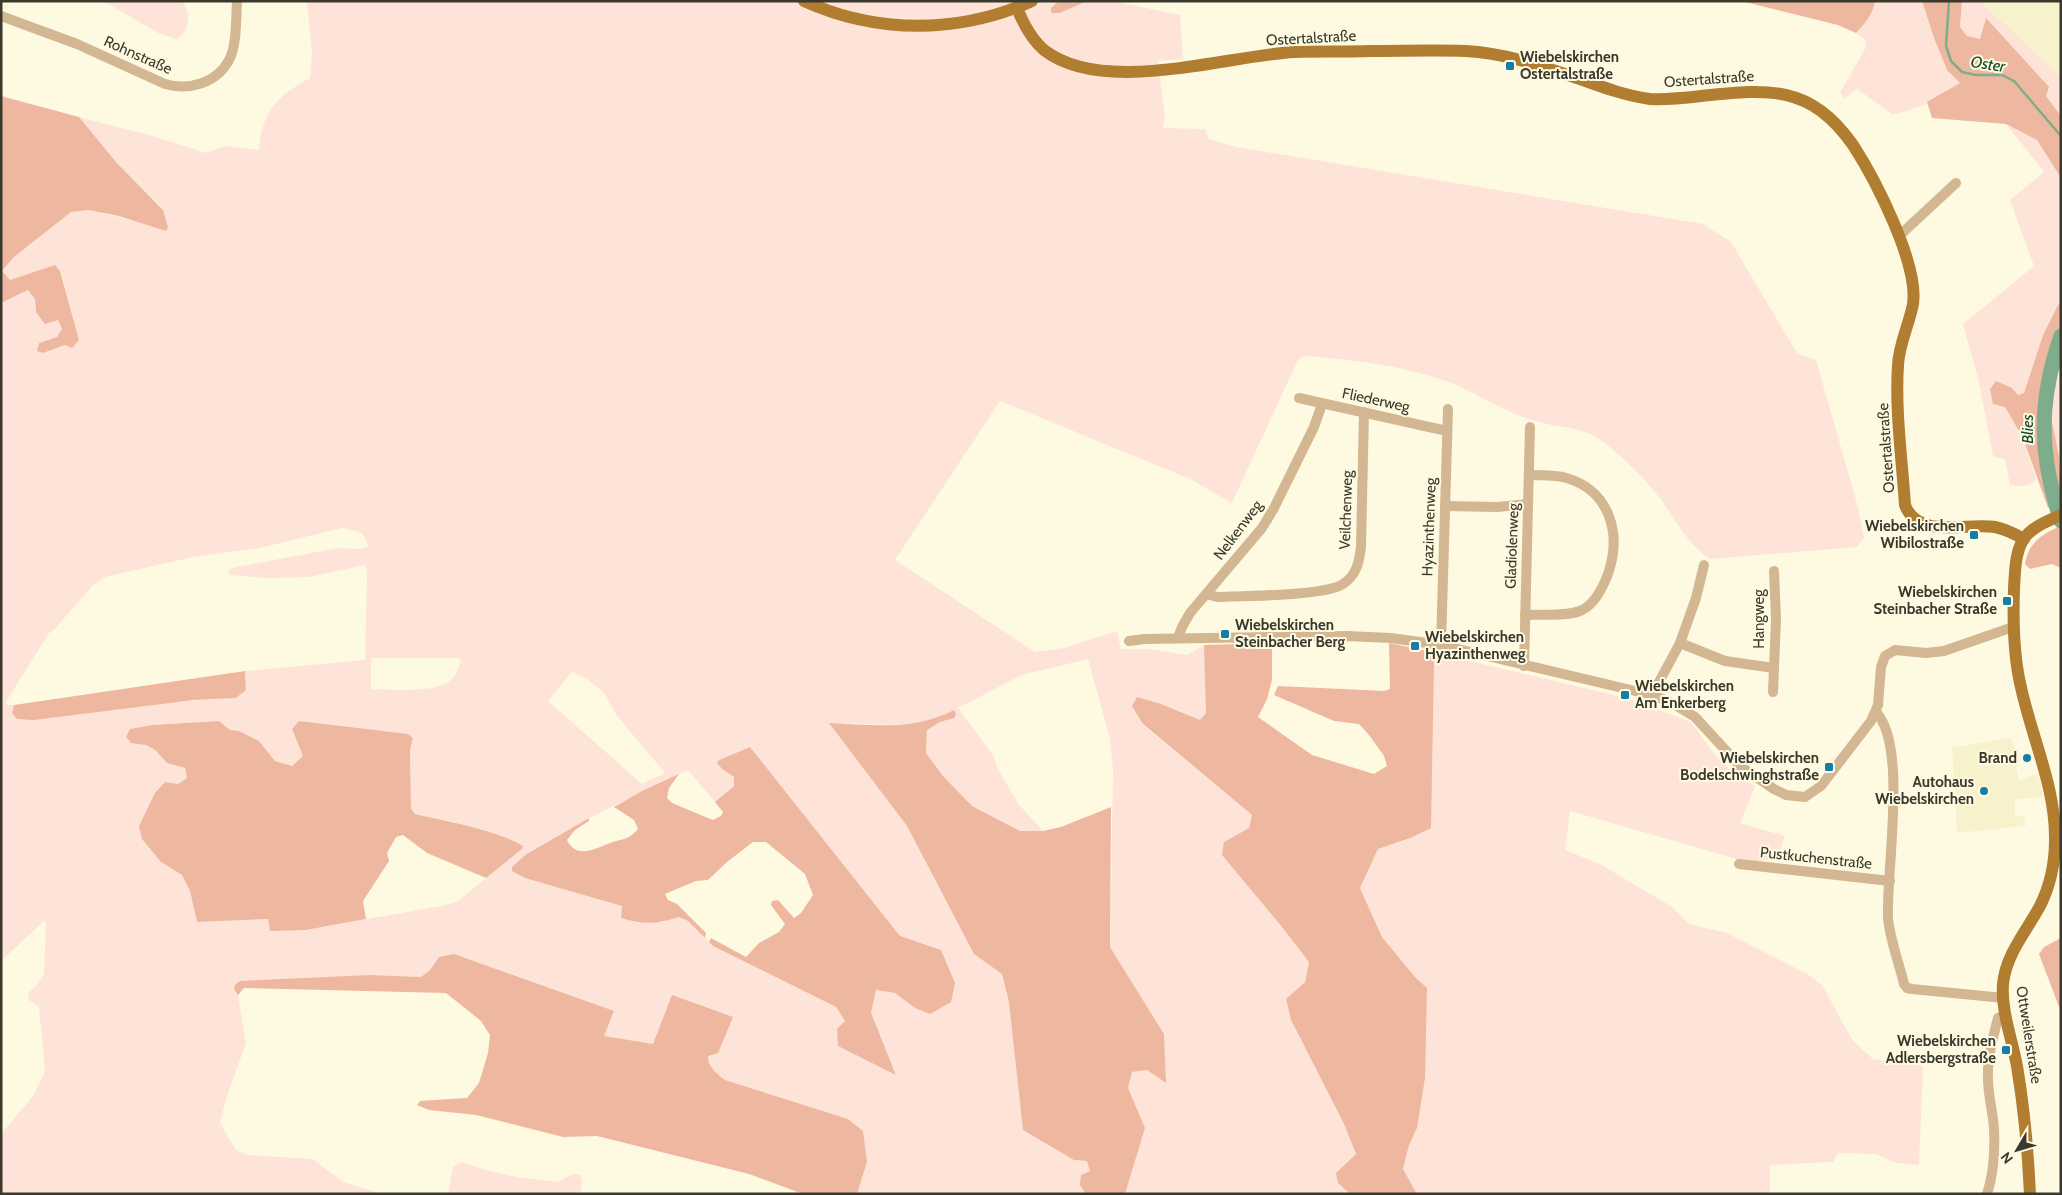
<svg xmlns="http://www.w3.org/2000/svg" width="2062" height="1195" font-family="Cabin,sans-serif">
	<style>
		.built { fill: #f8f2cc }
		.green { fill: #fee4d8; fill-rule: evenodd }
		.forest { fill: #edb89f }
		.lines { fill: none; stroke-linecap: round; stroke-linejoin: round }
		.stream { stroke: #7ead8b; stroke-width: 2.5 }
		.river { stroke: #7ead8b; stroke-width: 15 }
		.minor { stroke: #d3b792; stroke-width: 10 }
		.major { stroke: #b07d31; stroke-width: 12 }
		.poi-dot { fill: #167da7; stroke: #fefae2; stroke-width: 2 }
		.labels { text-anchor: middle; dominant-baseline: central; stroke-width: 4; stroke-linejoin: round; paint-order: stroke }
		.street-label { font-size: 15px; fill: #3b392d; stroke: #fefae2 }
		.poi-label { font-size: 15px; font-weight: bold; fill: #3b392d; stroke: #fefae2; text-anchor: end }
		.water-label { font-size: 16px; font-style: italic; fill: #104827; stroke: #fefae2 }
	</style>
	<rect width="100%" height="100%" fill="#fefae2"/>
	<g class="built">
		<polygon points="1980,1 2061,1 2061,77 1988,9"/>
		<polygon points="2011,737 2020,765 2016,767 2019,780 2038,774 2043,797 2015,799 2015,815 2024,816 2026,826 1957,833 1952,748"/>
	</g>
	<g class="green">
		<path d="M104 1H181C192 12 190 32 176 39L156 32Z"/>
		<path d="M307 1H1059L1056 4 1051 13H1060L1087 1H1123V3L1180 15 1183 59 1158 61 1165 117 1163 128 1205 129 1209 139 1236 147 1703 224 1731 242 1797 353 1816 360 1858 507 1864 538 1857 547 1710 559C1689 546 1676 521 1662 501 1647 481 1626 460 1606 444 1584 425 1558 429 1532 420 1505 412 1481 396 1456 385 1407 366 1356 360 1304 356L1298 360 1232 503 1190 479 1000 401 895 560 1035 652 1064 648 1117 631 1121 649H1150L1187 655 1204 645 1207 714 1200 720 1161 704 1137 697 1143 725 1252 815 1249 828 1224 842 1282 927 1309 962 1305 982 1286 999 1291 1020 1344 1124 1356 1154 1343 1166 1338 1183 1350 1194H1125L1145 1128 1128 1088 1132 1072 1147 1070 1166 1083 1164 1034 1110 947 1113 770 1110 739 1088 659 1022 675 958 708 993 755 999 771 1020 806 1043 831H1020L972 806 943 776 926 753 927 729 940 722 954 718V710C907 733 877 721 830 724L907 826 942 893 991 965 1002 974 1009 1002 1074 1160 1087 1161 1090 1171 1080 1185 1086 1194H857L867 1162 848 1119 725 1080C716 1073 708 1067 708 1056L603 1036 614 1012 439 957 430 970 421 977 370 975 234 989 238 995 246 1043 226 1099 220 1123 236 1150 247 1155 313 1159 343 1182 382 1194H1V1134L33 1096 45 1071 39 1007 29 1000 28 993 36 986 44 974 46 923 44 921 1 961V303L28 290 35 299 36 312 58 320 62 329 57 337 39 343 37 351 43 353 79 340 61 272 55 266 10 280 2 271 14 257 70 212 88 210 168 228 163 209 116 162 79 117 153 136 206 153 224 146 259 150C262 111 277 96 310 78L312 53ZM342 528C359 533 362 527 368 546L361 549 338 548 232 568 228 572 230 575 268 578 309 577 365 565 367 572 365 660 245 671 246 690 236 698 12 713 14 705H7L6 702 49 633 54 630 93 585 105 577 193 557 260 548ZM371 658H458L461 661C458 667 457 674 452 679 439 694 391 689 371 689ZM572 672 587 679 604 693 617 716 665 773 642 784 548 701ZM219 721 230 730 239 731 259 741 275 761 292 766 303 756 292 729 299 721 412 738 410 749 411 808 416 814C448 821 495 829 523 846L522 849 457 902 441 906 306 930 268 919 197 922 190 891 182 875 161 862 155 793 165 782 178 784 188 778 185 767 167 763 155 750 146 745 130 729 152 725ZM750 747 900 936 915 1008 895 993 876 990 870 1013 896 1074 845 1021 836 1007 713 946 688 921 679 916 664 922 621 918 622 906 512 867 525 855 589 818 688 770 715 802 734 786V777L722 769 717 763 719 760Z"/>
		<path d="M1875 1H1922L1934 38 1947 70 1960 83C1946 96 1911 112 1892 114L1857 89 1845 98 1840 93 1865 49 1866 40 1856 33C1865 24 1873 14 1875 1Z"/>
		<polygon points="1962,1 1980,1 2061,77 2061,116 2046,96 1983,30 1980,40 1967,36 1960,27"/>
		<path d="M2006 124 2037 140 2061 178V303L2058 305 2043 335 2024 393 2018 395 2005 407 2023 438 2036 479C2029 488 2021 486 2010 485L2005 460 1993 456 1979 382 1963 324 2034 266 2010 200 2044 172Z"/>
		<path d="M2061 359V448L2057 449C2050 412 2049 396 2061 359Z"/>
		<polygon points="1427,651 1627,698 1691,722 1715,755 1731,771 1755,786 1740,823 1785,836 1777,859 1747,862 1570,811 1565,850 1600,864 1672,907 1689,924 1727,933 1809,975 1822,985 1853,1041 1873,1059 1923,1066 1919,1165 1896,1163 1876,1154 1838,1153 1833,1162 1770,1165 1770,1194 1417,1194 1403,1169 1409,1145 1417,1128 1427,988 1415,977 1382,937 1360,888 1378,849 1410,838 1434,663"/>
		<polygon points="462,1162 482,1169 517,1177 558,1182 573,1174 580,1175 582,1182 580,1194 448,1194 453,1167"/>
	</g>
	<g class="forest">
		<polygon points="1059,1 1087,1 1060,13 1051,13 1051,8"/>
		<path d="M1741 1H1875C1873 14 1865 24 1856 33L1838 25Z"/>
		<polygon points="1922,1 1962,1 1960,27 1967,36 1980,39 1986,18 2049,87 2046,96 2061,116 2061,178 2037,140 2006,124 1932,118 1927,102 1960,83 1947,70 1934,38"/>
		<polygon points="1,96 79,117 116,162 163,210 168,227 166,231 119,216 88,210 71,212 14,257 2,271 10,280 55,265 60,271 79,340 72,348 65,345 43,353 37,351 39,343 57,337 62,329 58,320 45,324 36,312 35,299 28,290 1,303"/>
		<polygon points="2061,303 2061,359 2054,380 2050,411 2059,456 2061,502 2048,508 2023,438 2005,407 1993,404 1990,389 1996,381 2012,388 2018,395 2024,393 2043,335 2058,305"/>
		<path d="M2061 526V568L2052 564 2030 569 2025 564C2028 543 2043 533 2061 526Z"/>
		<polygon points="1272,643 1272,680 1267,699 1258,717 1312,755 1374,774 1387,766 1384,756 1369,735 1359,724 1334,721 1274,695 1278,686 1384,691 1390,689 1389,643 1427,651 1434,663 1431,828 1410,838 1378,849 1360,888 1382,937 1415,977 1427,988 1425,1078 1417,1128 1409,1145 1403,1169 1417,1194 1350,1194 1338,1183 1336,1173 1356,1154 1344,1124 1291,1020 1286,999 1305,982 1309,962 1282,927 1222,855 1224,842 1249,828 1252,815 1143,724 1132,706 1137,697 1161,704 1200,720 1206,713 1204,645"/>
		<polygon points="245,671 246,690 236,698 194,700 34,720 17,719 12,713 14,705"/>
		<path d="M954 710 956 714 954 718 940 722 927 730 926 753 943 776 972 806 1020 831H1043L1061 827 1111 807 1110 947 1164 1034 1166 1083 1147 1070 1132 1072 1128 1088 1145 1128 1125 1194H1086L1080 1185 1081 1175 1090 1171 1087 1161 1074 1160 1023 1130 1009 1002 1002 974 974 954 907 826 829 723C874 725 913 731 954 710Z"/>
		<path d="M219 721 230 730 239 731 259 741 275 761 292 766 303 756 292 729 299 721 408 734 413 738 410 749 411 808 415 814C448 822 495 829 523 846L522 849 486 878 427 853 403 835 396 837 387 853 389 861 363 901 366 919 306 930 270 931 268 919 197 922 190 891 182 875 161 862 142 839 139 826 155 793 165 782 178 784 187 778 185 768 167 763 155 750 146 745 131 743 126 737 130 729 152 725Z"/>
		<path d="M750 747 900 936 941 950 955 983 951 1002 930 1014 915 1008 895 993 876 990 871 1013 896 1075 838 1046 837 1029 845 1021 836 1007 713 946 709 942 711 938 746 957 759 943 779 932 785 924 771 905 772 901 778 900 794 918 801 913 813 895 805 874 766 842H753L727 862 708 880 696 881 665 894 668 900 677 904 706 933 705 938 688 921 679 917C657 924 643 925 621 918L622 906 525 878 512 871V867L525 855 589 818V821L575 830 567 840C577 861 598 847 613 842 626 838 628 840 638 829L634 820 614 807 642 791 679 774 669 788 667 798 672 803 713 820 721 816 723 812 715 802 734 786V777L722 769 717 763 719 760Z"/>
		<polygon points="2061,938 2061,1012 2039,954 2044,947"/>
		<path d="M454 954 614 1011 604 1036 653 1044 672 995 733 1017 718 1053 708 1056C708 1067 716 1073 725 1080L848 1119 863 1131 867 1162 857 1194H803L749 1174 597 1136 563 1137 476 1115 429 1110 417 1105 420 1101 467 1098 479 1083 488 1053 490 1035 481 1021 446 993 244 988 238 995 234 989 235 985 240 981 370 975 421 977 430 970 439 957Z"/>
	</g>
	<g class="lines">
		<polyline class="stream" points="1949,1 1946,46 1951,61 1962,72 1976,75 2002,75 2014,81 2061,136"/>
		<path class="river" d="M2061 336C2038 402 2039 455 2061 521"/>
		<g class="minor">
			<path d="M1 16 77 44 165 84C189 91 217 83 229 60 237 46 236 17 237 1"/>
			<polyline points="1899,236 1956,183"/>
			<polyline points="1299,398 1447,431"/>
			<polyline points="1445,506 1497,507 1528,504"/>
			<path d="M1207 594 1217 597C1242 596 1326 596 1343 584 1357 575 1359 562 1361 547L1364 412"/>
			<path d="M1525 615C1540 614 1569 617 1582 610 1595 604 1603 587 1608 574 1622 533 1610 489 1563 477 1552 475 1541 475 1529 475"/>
			<polyline points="1178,638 1182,627 1190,613 1262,528 1274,508 1314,427 1322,404"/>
			<polyline points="1129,641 1144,639 1347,636 1391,638 1441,645 1652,695 1672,703 1695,717 1740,766 1774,789 1786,795 1805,797 1821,786 1871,721 1878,705 1881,667 1885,656 1895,650 1926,653 1944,651 2013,627"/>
			<polyline points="1680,643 1725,661 1774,668"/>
			<polyline points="1441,645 1448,409"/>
			<polyline points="1524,666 1530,427"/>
			<polyline points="1773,692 1776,619 1774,571"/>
			<polyline points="1652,695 1680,643 1696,598 1704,565"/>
			<path d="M1876 712C1908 746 1886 870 1888 918 1890 940 1899 963 1904 984L1907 988 1912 989 2004 998"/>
			<polyline points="1739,864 1890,881"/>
			<path d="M1987 1194C1994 1173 1995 1150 1994 1129 1993 1112 1988 1095 1988 1079 1987 1059 1993 1037 1998 1018L2006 1014"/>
		</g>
		<g class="major">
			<path d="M804 1C877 34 959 34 1032 1"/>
			<path d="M1017 8C1023 23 1031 39 1044 50 1103 96 1225 56 1294 52 1319 51 1345 52 1370 51 1402 51 1434 50 1466 51 1506 53 1544 67 1583 80 1605 88 1627 96 1650 99 1667 100 1684 98 1701 96 1768 89 1810 84 1853 145 1875 179 1919 264 1913 304 1909 325 1899 344 1898 365 1895 411 1902 459 1905 505 1918 540 1967 522 1995 527 2005 529 2015 534 2024 539"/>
			<path d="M2030 1194C2028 1151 2024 1108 2017 1066 2012 1039 2001 1011 2003 984 2006 954 2026 932 2040 906 2050 886 2055 862 2055 840 2056 785 2029 732 2019 678 2013 648 2013 618 2014 588 2015 573 2015 553 2023 540 2031 527 2048 521 2061 515"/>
		</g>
	</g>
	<g class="poi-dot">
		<rect x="1505" y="61" width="10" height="10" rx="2.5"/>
		<rect x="1969" y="530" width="10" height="10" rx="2.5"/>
		<rect x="2002" y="596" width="10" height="10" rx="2.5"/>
		<rect x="1220" y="629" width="10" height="10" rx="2.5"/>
		<rect x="1410" y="641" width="10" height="10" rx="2.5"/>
		<rect x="1620" y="690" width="10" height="10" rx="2.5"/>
		<circle cx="2027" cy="758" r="5"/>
		<rect x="1824" y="762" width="10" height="10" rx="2.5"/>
		<circle cx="1984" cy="791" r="5"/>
		<rect x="2001" y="1045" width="10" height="10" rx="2.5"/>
	</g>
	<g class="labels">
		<g class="street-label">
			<text transform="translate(1311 38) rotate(-3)">Ostertalstraße</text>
			<text transform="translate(138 55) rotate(24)">Rohnstraße</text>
			<text transform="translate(1709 79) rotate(-4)">Ostertalstraße</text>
			<text transform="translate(1376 400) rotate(12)">Fliederweg</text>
			<text transform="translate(1886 448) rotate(-94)">Ostertalstraße</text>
			<text transform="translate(1346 510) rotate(-88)">Veilchenweg</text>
			<text transform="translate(1429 527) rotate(-88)">Hyazinthenweg</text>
			<text transform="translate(1238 530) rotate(-53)">Nelkenweg</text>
			<text transform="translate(1512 546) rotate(-88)">Gladiolenweg</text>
			<text transform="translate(1759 619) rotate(-90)">Hangweg</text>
			<text transform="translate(1816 858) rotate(6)">Pustkuchenstraße</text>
			<text transform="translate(2029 1035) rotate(81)">Ottweilerstraße</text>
		</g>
		<g class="poi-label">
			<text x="1520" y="57" text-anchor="start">Wiebelskirchen<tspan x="1520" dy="17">Ostertalstraße</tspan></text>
			<text x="1964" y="526">Wiebelskirchen<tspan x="1964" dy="17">Wibilostraße</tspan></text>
			<text x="1997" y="592">Wiebelskirchen<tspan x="1997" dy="17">Steinbacher Straße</tspan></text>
			<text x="1235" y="625" text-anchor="start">Wiebelskirchen<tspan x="1235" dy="17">Steinbacher Berg</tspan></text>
			<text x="1425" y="637" text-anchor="start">Wiebelskirchen<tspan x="1425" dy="17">Hyazinthenweg</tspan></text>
			<text x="1635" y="686" text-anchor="start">Wiebelskirchen<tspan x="1635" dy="17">Am Enkerberg</tspan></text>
			<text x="1819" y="758">Wiebelskirchen<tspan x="1819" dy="17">Bodelschwinghstraße</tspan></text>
			<text x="2017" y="758">Brand</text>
			<text x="1974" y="782">Autohaus<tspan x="1974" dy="17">Wiebelskirchen</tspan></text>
			<text x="1996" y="1041">Wiebelskirchen<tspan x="1996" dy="17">Adlersbergstraße</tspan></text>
		</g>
		<g class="water-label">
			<text transform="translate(1988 64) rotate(9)">Oster</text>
			<text transform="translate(2027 429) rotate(-90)">Blies</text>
		</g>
	</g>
	<rect width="2062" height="1195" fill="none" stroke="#3b392d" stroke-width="5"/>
	<g transform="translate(2017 1150) rotate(232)" stroke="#fefae2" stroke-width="4" paint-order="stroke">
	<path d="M0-4L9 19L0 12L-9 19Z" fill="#3b392d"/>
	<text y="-8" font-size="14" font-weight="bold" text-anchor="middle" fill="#3b392d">N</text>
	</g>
</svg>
